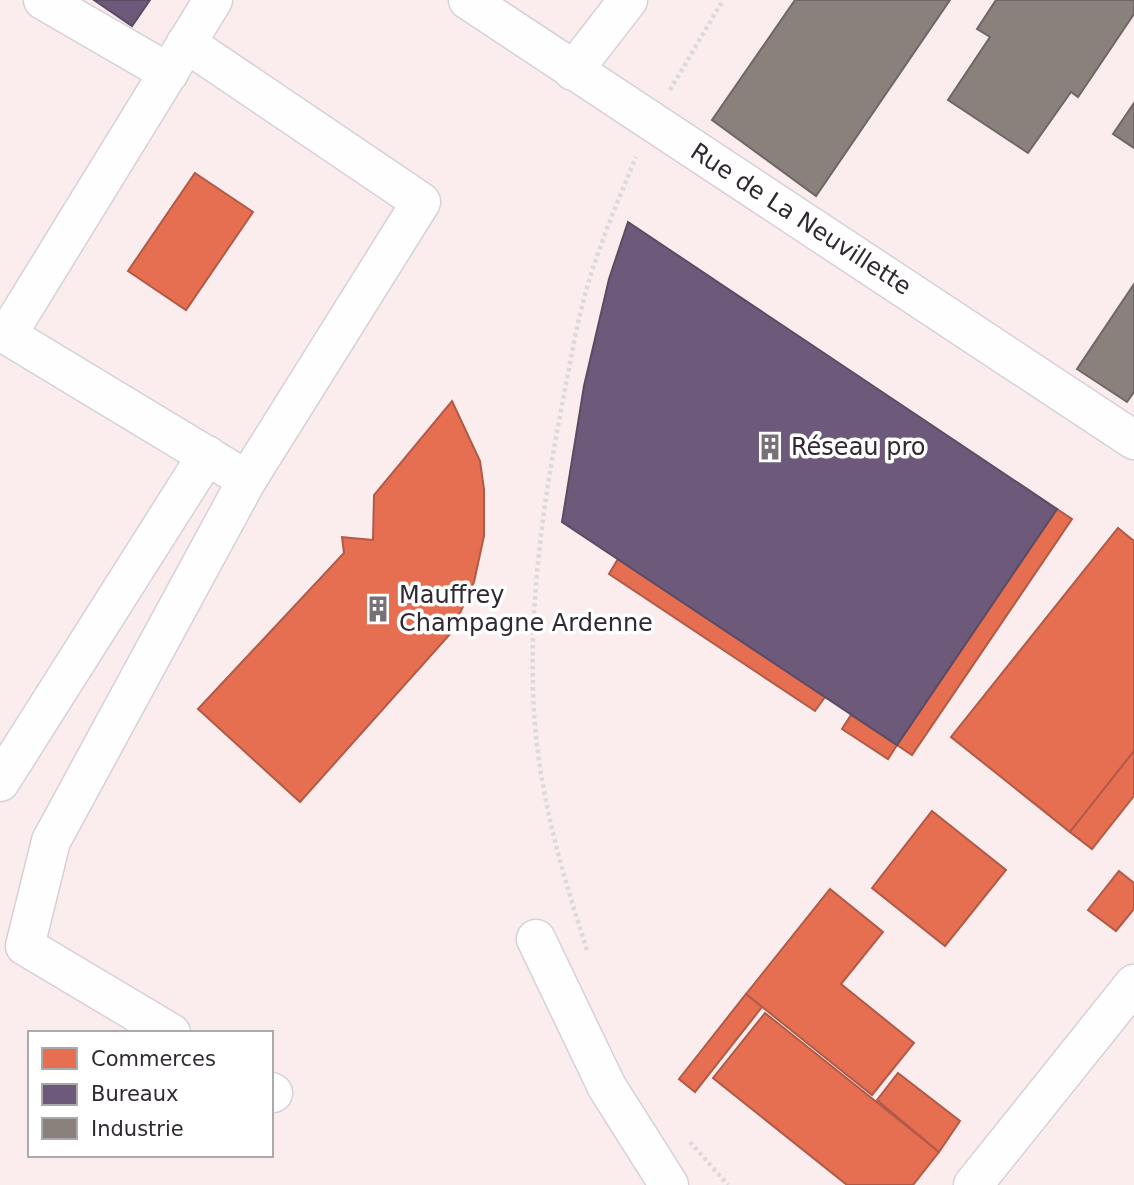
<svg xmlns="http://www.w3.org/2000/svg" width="1134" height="1185" font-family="'DejaVu Sans',sans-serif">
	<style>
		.industrial { fill: #fbeded; fill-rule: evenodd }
		.shops { fill: #e76f51; stroke: #b05a47; stroke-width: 2 }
		.offices { fill: #6d597a; stroke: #5b4b64; stroke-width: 2 }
		.industry { fill: #8a817c; stroke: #6f6766; stroke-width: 2 }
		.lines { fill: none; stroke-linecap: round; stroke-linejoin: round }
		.minor-casing { stroke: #d7d0d8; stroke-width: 41 }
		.path { stroke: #dbd9dc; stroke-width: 4.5; stroke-dasharray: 3.5 3.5; stroke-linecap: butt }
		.minor { stroke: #fefeff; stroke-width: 38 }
		.labels { text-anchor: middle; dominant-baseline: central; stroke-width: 7; stroke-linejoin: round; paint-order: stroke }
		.street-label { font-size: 24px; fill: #302931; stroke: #fff }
		.poi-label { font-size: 24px; fill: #302931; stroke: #fff; text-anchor: start }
	</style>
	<rect width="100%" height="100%" fill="#fbf5fc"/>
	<path class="industrial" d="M0 0H1134V1185H0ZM30 1033H271V1155H30Z"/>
	<g class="shops">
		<polygon points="195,173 253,212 186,310 128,271"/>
		<polygon points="452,401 480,461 484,489 484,536 474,582 451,633 300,802 198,709 344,553 342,537 373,540 374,495"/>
		<polygon points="1057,509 1072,519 912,755 897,745"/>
		<polygon points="1118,528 1134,541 1134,751 1070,832 951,737"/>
		<polygon points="618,559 825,697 815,711 609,574"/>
		<polygon points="851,715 897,745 888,759 842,729"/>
		<polygon points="1134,751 1134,796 1092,849 1070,832"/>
		<polygon points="932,811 1006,870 945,946 872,888"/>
		<polygon points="1119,871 1134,883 1134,909 1116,931 1088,910"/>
		<polygon points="830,889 883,932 841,984 914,1043 872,1095 746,994"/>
		<polygon points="746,994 762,1007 695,1092 679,1079"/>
		<polygon points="765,1013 939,1152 913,1185 847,1185 713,1078"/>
		<polygon points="898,1073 960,1121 939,1152 877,1100"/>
	</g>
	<g class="offices">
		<polygon points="94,0 150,0 132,26"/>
		<polygon points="628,222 1057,509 897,745 562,522 584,386 609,279"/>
	</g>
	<g class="industry">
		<polygon points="795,0 950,0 816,196 712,120"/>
		<polygon points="996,0 1134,0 1134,14 1078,97 1071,92 1028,153 948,100 990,37 977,29"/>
		<polygon points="1134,103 1134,148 1113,134"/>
		<polygon points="1134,284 1134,392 1127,402 1077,369"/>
	</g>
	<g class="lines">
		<g class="minor-casing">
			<g id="minor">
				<polyline points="43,0 169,73"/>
				<polyline points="468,0 1134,440"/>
				<polyline points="186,43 421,202 247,480"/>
				<polyline points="573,71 628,0"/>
				<polyline points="0,782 207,455"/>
				<polyline points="536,939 607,1087 669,1185"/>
				<polyline points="171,1033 25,946 51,841 247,480 7,335 213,0"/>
				<polyline points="271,1092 273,1093"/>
				<polyline points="973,1185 1134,984"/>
			</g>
		</g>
		<g class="path">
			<polyline points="670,90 723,0"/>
			<path d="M587 950C562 873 539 794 534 712 528 608 543 502 563 400 570 364 576 327 586 291 599 245 618 201 636 157"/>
			<polyline points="690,1142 728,1185"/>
		</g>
		<use href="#minor" class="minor"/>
	</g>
	<defs>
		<g id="building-bare" transform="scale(2.1)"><path d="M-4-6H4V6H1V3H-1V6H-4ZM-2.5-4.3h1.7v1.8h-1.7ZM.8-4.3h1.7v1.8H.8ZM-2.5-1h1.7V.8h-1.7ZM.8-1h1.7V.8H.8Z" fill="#777078" stroke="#fff" stroke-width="2.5" paint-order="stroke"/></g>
	</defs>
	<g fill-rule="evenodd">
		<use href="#building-bare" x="770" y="447"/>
		<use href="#building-bare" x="378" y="609"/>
	</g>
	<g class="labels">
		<g class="street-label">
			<text transform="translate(801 219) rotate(33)">Rue de La Neuvillette</text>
		</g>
		<g class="poi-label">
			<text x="791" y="447">Réseau pro</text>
			<text x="399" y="595">Mauffrey<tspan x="399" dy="28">Champagne Ardenne</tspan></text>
		</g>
	</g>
	<rect x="28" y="1031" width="245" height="126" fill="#ffffff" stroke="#aca9ad" stroke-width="2"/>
	<rect x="42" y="1048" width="35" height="21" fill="#e76f51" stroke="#aca9ad" stroke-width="2"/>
	<text x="91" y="1066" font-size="21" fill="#302931">Commerces</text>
	<rect x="42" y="1084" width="35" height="21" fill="#6d597a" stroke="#aca9ad" stroke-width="2"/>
	<text x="91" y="1101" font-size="21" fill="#302931">Bureaux</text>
	<rect x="42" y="1118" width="35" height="21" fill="#8a817c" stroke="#aca9ad" stroke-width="2"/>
	<text x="91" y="1136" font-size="21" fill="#302931">Industrie</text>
</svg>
